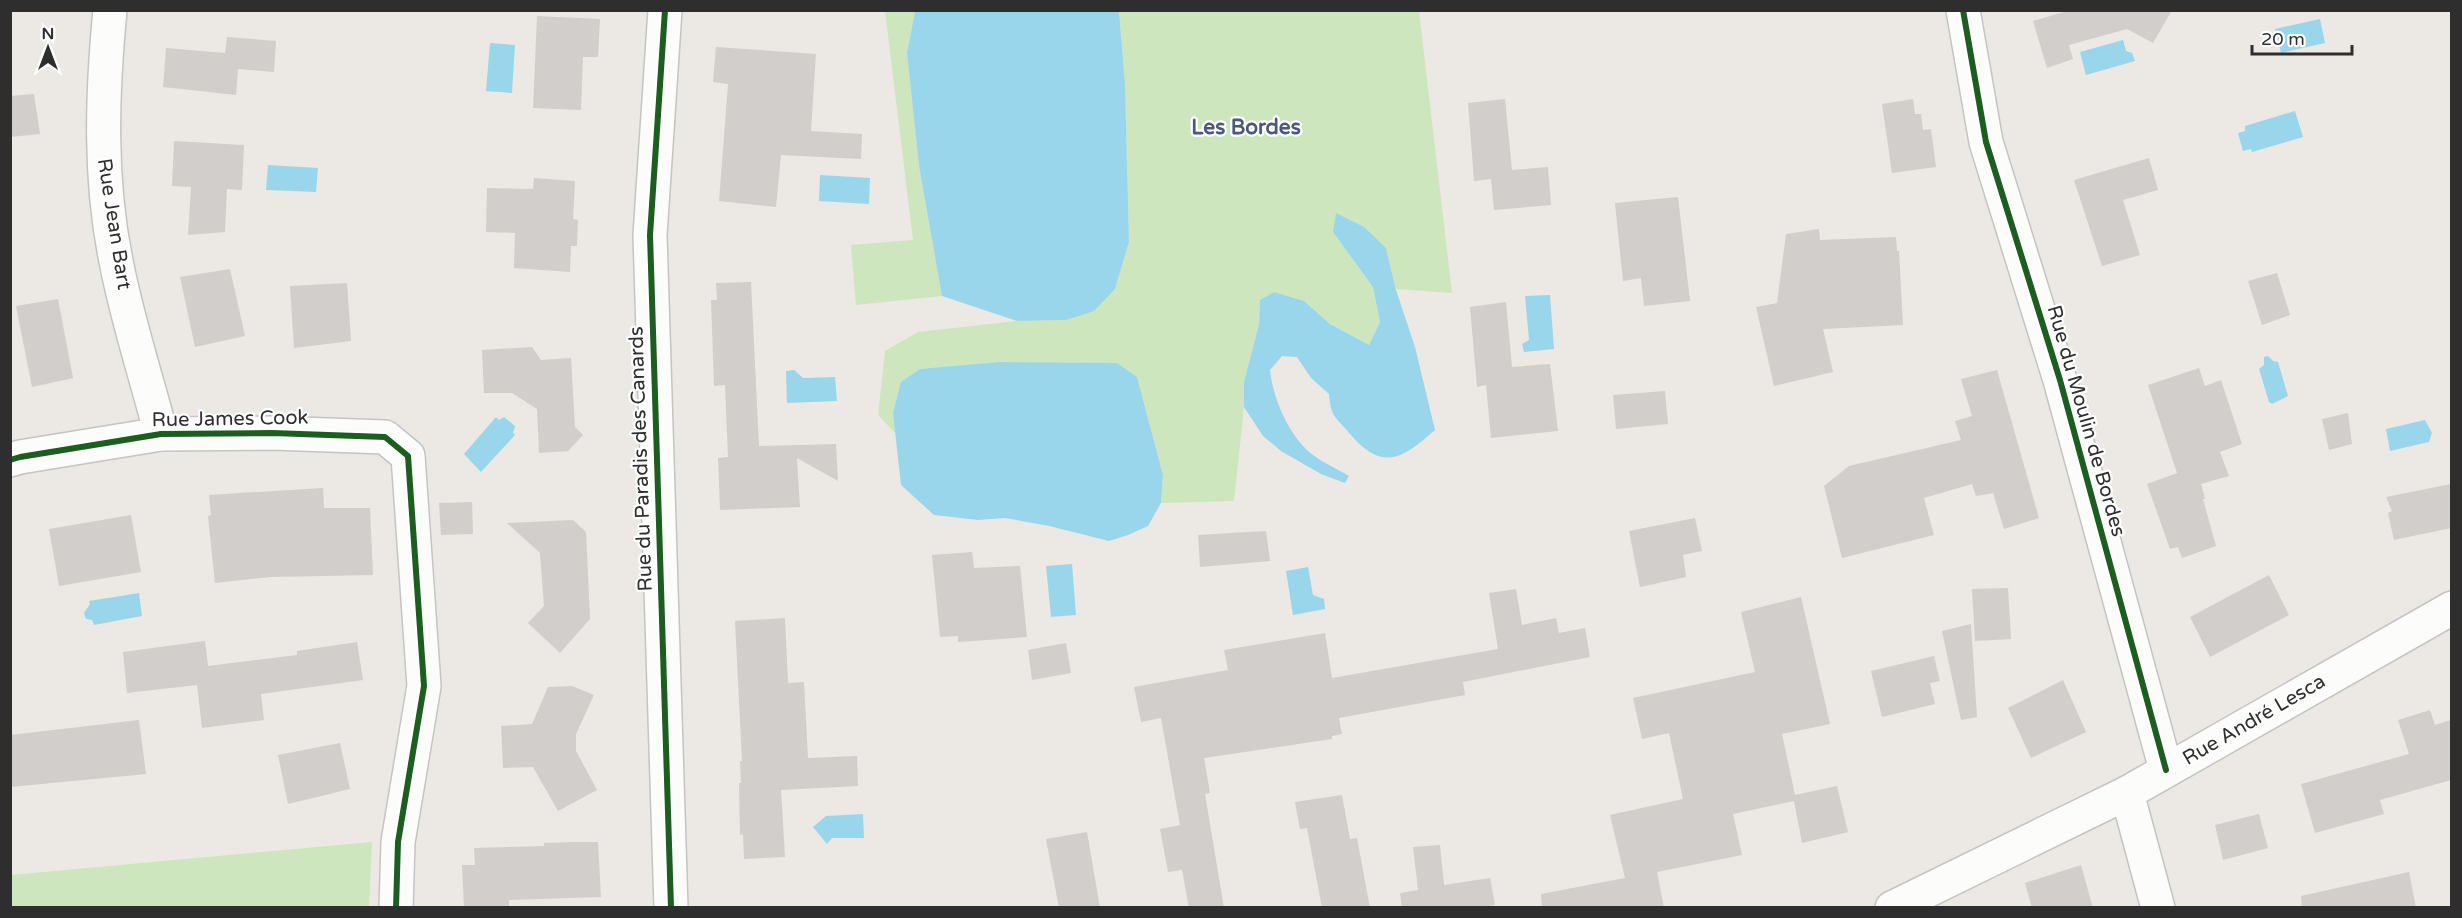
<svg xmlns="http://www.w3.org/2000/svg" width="2462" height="918" font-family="'Varela Round',sans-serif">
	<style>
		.green { fill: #cee6be }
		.water { fill: #99d6ec }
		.building { fill: #d1cecb }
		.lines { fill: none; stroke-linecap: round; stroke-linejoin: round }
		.minor-casing { stroke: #c5c4c5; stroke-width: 36 }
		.minor { stroke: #fcfcfb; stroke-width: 33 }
		.cycleway-casing { stroke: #fff; stroke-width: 10 }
		.cycleway { stroke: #1b5e20; stroke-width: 6 }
		.labels { text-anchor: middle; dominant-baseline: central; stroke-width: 4.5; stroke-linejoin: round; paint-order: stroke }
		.street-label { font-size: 20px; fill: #2e2e2e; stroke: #fff }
		.neighbourhood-label { font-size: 21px; font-weight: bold; fill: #4d5680; stroke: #fff }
	</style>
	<rect width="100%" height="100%" fill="#ece8e4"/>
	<g class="green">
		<polygon points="885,11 915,11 907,53 919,166 942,296 856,305 851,245 913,240"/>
		<polygon points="1119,11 1419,11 1452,293 1396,289 1386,248 1333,232 1373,287 1380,322 1369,345 1330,324 1304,301 1260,300 1259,324 1244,382 1244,407 1234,501 1161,503 1163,475 1137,377 893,413 896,434 878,415 885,351 918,332 1017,321 1067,320 1115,289 1129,242 1125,83"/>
		<polygon points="372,842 369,907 11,907 11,875"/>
	</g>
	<g class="water">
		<polygon points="915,11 1119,11 1125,83 1129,242 1115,289 1094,311 1066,320 1017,321 942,296 919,166 907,53"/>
		<polygon points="2320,19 2325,43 2281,53 2275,29"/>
		<polygon points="2123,40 2126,51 2132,53 2135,61 2086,75 2080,52"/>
		<polygon points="490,43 515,45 512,93 486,91"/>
		<polygon points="2295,111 2303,137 2252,152 2251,149 2243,151 2238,133 2245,131 2245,126"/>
		<polygon points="268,165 318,168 316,192 266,190"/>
		<polygon points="820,175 870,178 869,204 819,201"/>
		<path d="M1336 213 1364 227 1386 248 1396 290 1415 347 1435 430C1403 458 1383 473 1350 434 1335 416 1331 418 1329 394L1311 378 1297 357 1282 356 1270 370C1273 398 1287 431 1308 451 1319 461 1336 468 1349 476L1345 483 1321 474 1281 451 1263 436 1244 407V382L1259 324 1260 300 1274 292 1304 301 1330 324 1369 345 1380 322 1373 287 1333 232Z"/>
		<polygon points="1550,295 1554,349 1524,352 1522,344 1529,340 1525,296"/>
		<polygon points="2268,356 2273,361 2278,362 2288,396 2272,404 2269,402 2259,369 2264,365 2264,357"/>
		<polygon points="1000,362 1117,363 1137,377 1163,475 1161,503 1148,526 1128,535 1109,541 1049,526 1005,518 978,520 934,515 901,485 893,413 901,382 920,369"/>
		<polygon points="794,370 803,378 835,377 837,401 787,403 786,371"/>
		<polygon points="496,417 499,420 504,417 515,426 513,433 515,435 481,472 464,454"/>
		<polygon points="2425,420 2432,433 2429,442 2390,451 2386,429"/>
		<polygon points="1072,564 1076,615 1051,617 1046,566"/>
		<polygon points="1308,567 1313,595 1324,599 1325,609 1293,615 1286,571"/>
		<polygon points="139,593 142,616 94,625 92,620 86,619 84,613 90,604 89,601"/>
		<polygon points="863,814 864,838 832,838 827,844 813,827 826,816"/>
	</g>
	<g class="building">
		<polygon points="2071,10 2172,10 2153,43 2127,29 2069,45 2073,59 2047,68 2033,21"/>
		<polygon points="537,16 600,19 598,57 583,57 581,110 533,108"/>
		<polygon points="227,37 276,41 274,72 238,69 236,95 163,87 166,48 225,53"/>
		<polygon points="716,47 816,54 811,131 862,134 861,159 781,155 776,207 719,201 728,84 713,82"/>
		<polygon points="34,94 40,134 10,137 10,96"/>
		<polygon points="1505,99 1512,170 1548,167 1551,205 1494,210 1491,179 1474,181 1468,103"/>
		<polygon points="1913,99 1915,114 1921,114 1923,130 1931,129 1936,167 1892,173 1882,104"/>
		<polygon points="174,141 244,145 242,190 227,189 225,232 188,235 191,187 172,186"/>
		<polygon points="2149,158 2158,190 2123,200 2140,255 2102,266 2074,180"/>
		<polygon points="534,178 575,181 573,219 578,220 577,246 571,246 570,272 514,268 515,233 486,232 487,188 533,189"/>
		<polygon points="1678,197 1690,301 1644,306 1641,278 1623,281 1615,203"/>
		<polygon points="1819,229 1820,240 1896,237 1897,251 1899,251 1903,325 1823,329 1833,372 1774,386 1756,307 1777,303 1786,234"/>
		<polygon points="230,269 245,336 195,347 180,277"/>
		<polygon points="2277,273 2290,315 2262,325 2248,281"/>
		<polygon points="751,282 759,446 836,444 838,481 797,458 800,507 720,510 718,458 728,457 725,385 714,386 711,300 717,300 716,283"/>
		<polygon points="347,283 351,341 294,348 290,286"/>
		<polygon points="58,299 73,378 32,387 16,306"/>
		<polygon points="1506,302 1512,367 1550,364 1558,431 1491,438 1486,385 1477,387 1470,307"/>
		<polygon points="532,347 541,360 571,358 575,427 583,435 568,451 539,453 537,409 512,393 484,393 482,350"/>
		<polygon points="2199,368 2205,386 2221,380 2242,444 2220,452 2229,476 2201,484 2205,499 2203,499 2216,546 2182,558 2178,547 2170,549 2147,484 2177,473 2148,385"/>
		<polygon points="1997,370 2039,518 2004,529 1993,493 1976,496 1972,484 1924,498 1934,535 1842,558 1824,486 1849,466 1961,440 1955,421 1972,416 1961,379"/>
		<polygon points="1665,391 1668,424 1616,429 1613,395"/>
		<polygon points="2348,413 2352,444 2329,450 2322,419"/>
		<polygon points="2451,484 2451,528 2394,540 2388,513 2392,511 2386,497"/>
		<polygon points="323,488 324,508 370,508 373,575 271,577 215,583 208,516 211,515 209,495"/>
		<polygon points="472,502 473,534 441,535 439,503"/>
		<polygon points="131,515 141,572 59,586 49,529"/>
		<polygon points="1695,518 1702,551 1683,555 1686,577 1640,587 1629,531"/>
		<polygon points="573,520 586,532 590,619 560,653 528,623 544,606 540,553 507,523"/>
		<polygon points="1266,531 1270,561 1200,567 1198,535"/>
		<polygon points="972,552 974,568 1020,566 1027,637 958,642 958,636 940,637 932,555"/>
		<polygon points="2269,575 2289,615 2210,657 2190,617"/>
		<polygon points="2008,588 2011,639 1975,641 1972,589"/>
		<polygon points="1516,589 1522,625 1556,618 1559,633 1585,628 1590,657 1463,682 1465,695 1339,718 1342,734 1332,736 1332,739 1204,758 1210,793 1205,794 1224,908 1189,908 1182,870 1168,872 1160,829 1180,825 1161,718 1141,722 1134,687 1228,670 1224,650 1325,633 1332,678 1498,649 1489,593"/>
		<polygon points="1801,597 1830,724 1782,734 1795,795 1837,786 1848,832 1802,843 1794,801 1733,814 1742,855 1657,872 1664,908 1542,908 1541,894 1625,878 1610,815 1683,799 1669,733 1642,739 1633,698 1755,672 1741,612"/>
		<polygon points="785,618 788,683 804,682 808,758 857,756 858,786 781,790 785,857 744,859 743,834 740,835 739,783 741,783 740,761 742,761 735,621"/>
		<polygon points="1971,624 1977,717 1961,720 1942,631"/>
		<polygon points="205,641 208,666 297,655 297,651 357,642 363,680 261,694 264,720 202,728 197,685 127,693 123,652"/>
		<polygon points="1066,643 1071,673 1032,680 1028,650"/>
		<polygon points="1934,656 1940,681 1930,683 1935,704 1882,717 1871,671"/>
		<polygon points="2063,680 2086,732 2031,758 2008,708"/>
		<polygon points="572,686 594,695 576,734 576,751 597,790 558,811 533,767 503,768 501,726 532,724 548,687"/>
		<polygon points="2430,710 2435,725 2451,720 2451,780 2380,800 2384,814 2315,833 2301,784 2409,754 2398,720"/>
		<polygon points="139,720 146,774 10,787 10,735"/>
		<polygon points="340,743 350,789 288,804 278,755"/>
		<polygon points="1342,795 1350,839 1357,838 1370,908 1322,908 1307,828 1300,829 1295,802"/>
		<polygon points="2259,814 2268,848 2223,860 2215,825"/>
		<polygon points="1087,832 1100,908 1059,908 1046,839"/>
		<polygon points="575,842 598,842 601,897 509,900 509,908 464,908 462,865 475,865 474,848 544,846 544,843"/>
		<polygon points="1440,845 1444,885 1490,878 1495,905 1477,908 1402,908 1400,893 1418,890 1413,847"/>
		<polygon points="2081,865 2093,908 2032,908 2025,883"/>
		<polygon points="2409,872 2416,908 2302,908 2301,896"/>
	</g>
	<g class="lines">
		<g class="minor-casing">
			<g id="minor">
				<path d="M110 10C102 94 99 178 116 261 127 319 146 376 161 434"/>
				<polyline points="665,10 650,235 671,908"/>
				<polyline points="1963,10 1986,142 2060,380 2166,770"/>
				<polyline points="10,460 20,457 161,434 272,433 385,437 408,456 424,686 398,842 396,908"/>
				<polyline points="2127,793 2158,908"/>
				<polyline points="1892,908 2127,793 2452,608"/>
			</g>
		</g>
		<use href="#minor" class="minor"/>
		<g class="cycleway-casing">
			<g id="cycleway">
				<polyline points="665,10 650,235 671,908"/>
				<polyline points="1963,10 1986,142 2060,380 2166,770"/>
				<polyline points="10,460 20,457 161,434 272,433 385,437 408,456 424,686 398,842 396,908"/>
			</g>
		</g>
		<use href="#cycleway" class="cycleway"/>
	</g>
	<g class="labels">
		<g class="street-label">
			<text transform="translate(114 224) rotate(81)">Rue Jean Bart</text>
			<text transform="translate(230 419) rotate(-1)">Rue James Cook</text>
			<text transform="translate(2086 421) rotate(74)">Rue du Moulin de Bordes</text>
			<text transform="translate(641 459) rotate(-92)">Rue du Paradis des Canards</text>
			<text transform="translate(2254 720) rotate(-30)">Rue André Lesca</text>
		</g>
		<g class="neighbourhood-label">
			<text x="1246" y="127">Les Bordes</text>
		</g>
	</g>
	<rect width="2462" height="918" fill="none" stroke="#2e2e2e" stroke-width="24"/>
	<g transform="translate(48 48)" stroke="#ffffff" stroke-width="4.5" paint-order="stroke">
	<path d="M0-4.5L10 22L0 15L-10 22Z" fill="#2e2e2e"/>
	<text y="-9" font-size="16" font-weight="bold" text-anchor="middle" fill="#2e2e2e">N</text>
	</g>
	<path d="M2252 45v9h100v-9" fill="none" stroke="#2e2e2e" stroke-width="3"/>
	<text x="2261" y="45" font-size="18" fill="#2e2e2e" stroke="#ffffff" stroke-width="4.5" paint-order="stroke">20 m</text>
</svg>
